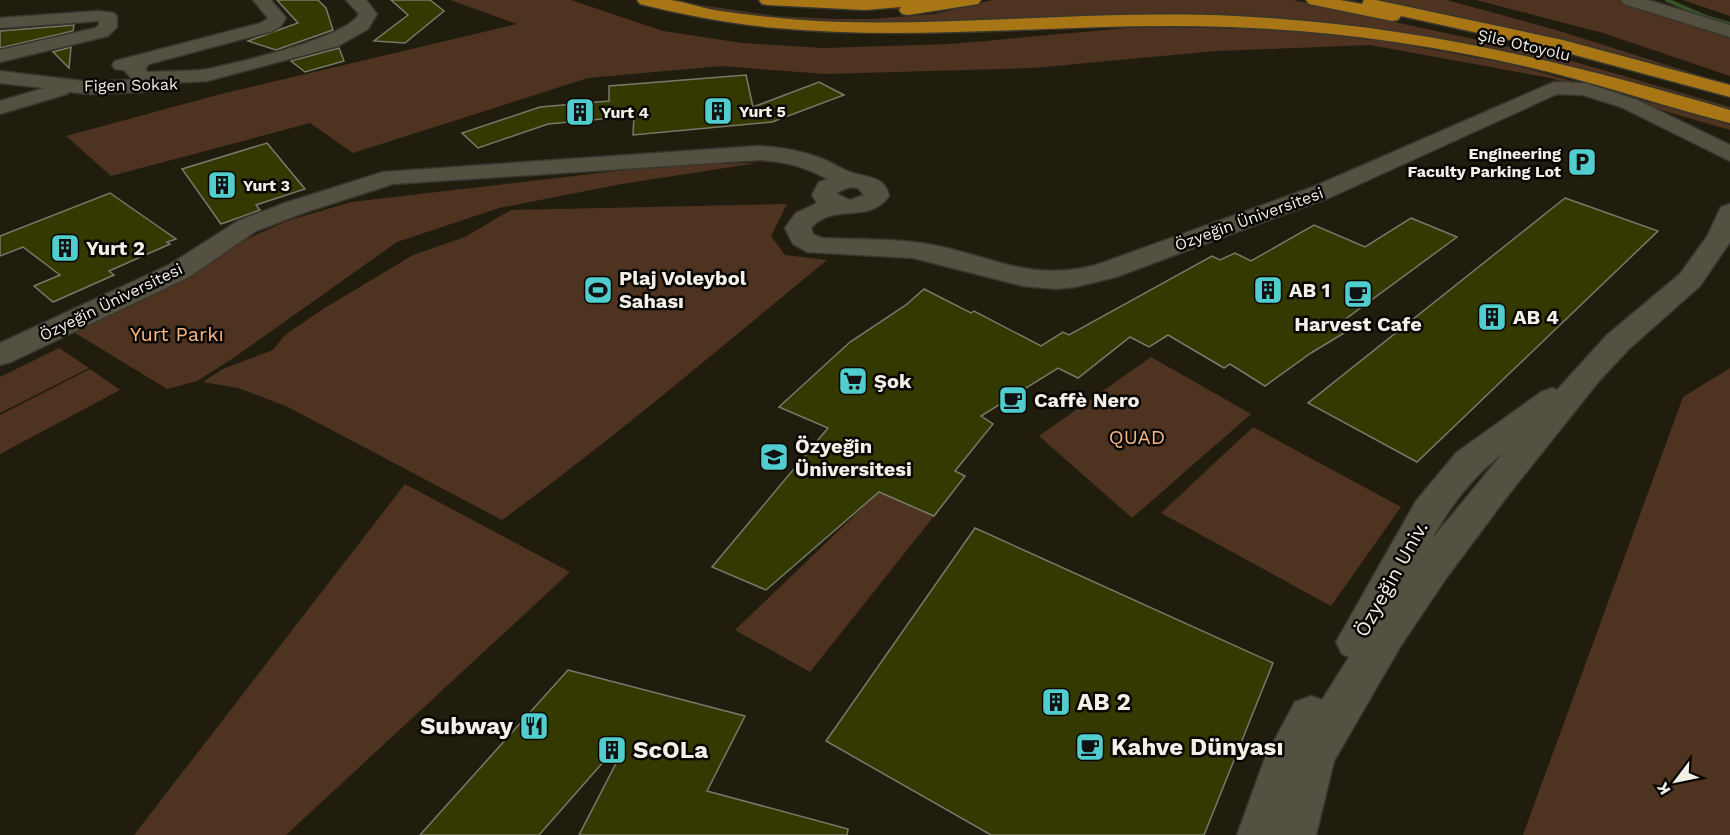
<svg xmlns="http://www.w3.org/2000/svg" width="1730" height="835" font-family="'Work Sans',sans-serif">
	<style>
		.green { fill: #4e3320 }
		.lines { fill: none; stroke-linecap: round; stroke-linejoin: round }
		.stream { stroke: #365228; stroke-width: 4 }
		.building { fill: #333901; stroke: #777a6a; stroke-width: 1.5 }
		.minor-casing { stroke: #38362e; stroke-width: 3 }
		.highway-casing { stroke: #38362e; stroke-width: 3 }
		.minor { fill: #555142; fill-rule: evenodd }
		.highway { fill: #a97616; fill-rule: evenodd }
		.labels { text-anchor: middle; dominant-baseline: central; stroke-width: 5; stroke-linejoin: round; paint-order: stroke }
		.far-street-label { font-size: 16px; fill: #f2f0e7; stroke: #090703 }
		.far-poi-label { font-size: 16px; font-weight: bold; fill: #f2f0e7; stroke: #090703; text-anchor: start }
		.poi-label { font-size: 20px; font-weight: bold; fill: #f2f0e7; stroke: #090703; text-anchor: start }
		.park-label { font-size: 20px; fill: #fab583; stroke: #090703 }
		.street-label { font-size: 20px; fill: #f2f0e7; stroke: #090703 }
		.near-poi-label { font-size: 24px; font-weight: bold; fill: #f2f0e7; stroke: #090703; text-anchor: start }
	</style>
	<rect width="100%" height="100%" fill="#201d0f"/>
	<g class="green">
		<polygon points="450,0 571,0 663,31 742,43 823,48 951,44 1138,27 1269,29 1370,38 1510,64 1714,120 1730,125 1730,130 1550,78 1370,45 1216,51 1033,68 825,74 721,66 588,78 353,153 310,123 111,176 66,136 221,94 517,24"/>
		<polygon points="665,0 776,16 833,19 871,19 935,14 993,0 1293,0 1565,59 1730,107 1730,113 1647,89 1310,23 869,26 740,16"/>
		<polygon points="1367,0 1447,0 1556,30 1730,85"/>
		<polygon points="1476,0 1625,0 1730,32 1730,76 1603,33"/>
		<polygon points="1683,0 1730,0 1730,16"/>
		<polygon points="757,163 622,184 499,208 397,242 232,359 197,381 167,389 72,331 238,243 287,221 351,202 676,164"/>
		<path d="M787 204 771 236 785 255 827 260C720 348 614 438 502 520L288 407 238 388 203 382 223 369 273 350 285 335 323 309 413 255 465 237 511 210Z"/>
		<polygon points="59,348 89,368 0,413 0,377"/>
		<polygon points="1151,357 1251,414 1132,518 1039,436"/>
		<polygon points="1730,368 1730,835 1523,835 1683,397"/>
		<polygon points="90,369 120,390 0,454 0,415"/>
		<polygon points="1253,427 1401,507 1331,606 1161,513"/>
		<polygon points="405,484 570,572 286,835 134,835"/>
		<polygon points="879,492 934,516 810,672 735,630"/>
	</g>
	<g class="lines">
		<polyline class="stream" points="1667,0 1706,17 1730,24"/>
	</g>
	<g class="building">
		<polygon points="277,0 318,0 326,8 333,30 276,50 248,41 298,23"/>
		<polygon points="391,0 430,0 444,11 405,43 374,41 408,15"/>
		<polygon points="74,25 73,31 0,48 0,31"/>
		<polygon points="71,47 69,68 53,52"/>
		<polygon points="339,48 344,61 305,72 291,61"/>
		<polygon points="746,75 753,107 819,82 844,95 772,122 633,135 634,116 548,124 478,148 462,133 540,107 609,101 609,86"/>
		<polygon points="267,143 305,189 256,205 260,210 221,224 182,169"/>
		<polygon points="110,193 176,239 167,242 170,244 109,271 114,275 53,302 34,286 60,275 23,247 0,256 0,236"/>
		<polygon points="1565,198 1658,231 1417,462 1308,403"/>
		<polygon points="1411,218 1457,237 1343,321 1354,327 1311,353 1265,386 1230,364 1224,368 1168,335 1149,347 1130,337 1078,378 1058,368 981,416 993,424 955,471 965,476 934,516 879,492 766,590 712,567 828,428 779,407 850,342 906,305 924,289 971,313 974,311 1041,346 1063,332 1069,335 1212,256 1220,260 1235,253 1251,261 1314,225 1365,247"/>
		<polygon points="975,528 1273,663 1204,835 991,835 826,741"/>
		<polygon points="568,670 745,716 707,791 848,829 847,835 579,835 625,746 620,743 539,835 420,835"/>
	</g>
	<g class="lines">
		<g class="minor-casing">
			<g id="minor">
				<path d="M253 0H271L286 18 281 26 273 31 149 64 145 69 148 72C167 71 189 72 208 69 239 62 345 39 359 14L346 0H366L377 14 368 29 338 46 207 81 172 83 173 85 170 89 163 91 91 94 69 92 67 94 0 114V101L44 88 0 83V71L91 82 133 80 124 70 115 69 112 65 115 61 261 23 268 18Z"/>
				<polygon points="1621,0 1648,0 1730,25 1730,37 1624,4"/>
				<polygon points="98,11 114,13 117,17 117,27 108,36 0,62 0,50 95,28 99,25 99,21 0,28 0,18"/>
				<path d="M1554 82 1585 83 1635 99 1730 145V161L1621 107 1583 95 1557 94 1331 197 1116 277 1075 287 1056 289 1023 286 913 258 807 252 793 244 785 228 796 213 817 203 812 195 819 182 828 179C805 167 785 161 759 160L393 184 303 213 256 231 189 277 11 362 0 365V343L169 265 238 221 285 203 383 172 759 146C781 147 803 151 823 159 833 163 843 170 853 173 869 178 885 176 889 196 869 225 832 202 811 228L813 234 822 238C857 240 892 238 927 244 992 255 1027 283 1096 265L1313 187ZM850 187 858 188 864 195 850 200 837 194 838 192Z"/>
				<path d="M1730 204V242L1700 286 1629 349 1599 381 1509 494 1447 577 1400 647 1334 761 1316 835H1237L1265 758 1295 702 1311 696 1322 700 1349 657 1342 654 1336 642 1416 501 1456 453 1541 392 1552 388 1557 390 1607 335 1680 274 1708 235 1721 207ZM1503 453 1432 539C1450 506 1473 476 1503 453Z"/>
			</g>
		</g>
		<g class="highway-casing">
			<g id="highway">
				<path d="M637 0C648 0 660 0 671 0 685 2 699 7 714 10 756 16 799 21 841 22 973 25 1104 10 1235 16 1409 24 1564 61 1730 110V123C1669 108 1610 87 1549 72 1444 46 1338 31 1231 27 1079 21 927 42 776 28 730 24 685 15 640 4Z"/>
				<polygon points="759,0 981,0 978,4 972,5 908,15 902,14 899,10 901,7 865,10 768,5 762,4"/>
				<polygon points="1306,0 1340,0 1362,4 1364,0 1376,0 1563,40 1730,85 1730,97 1560,51 1401,16 1398,20 1392,21 1309,4"/>
			</g>
		</g>
		<use href="#minor" class="minor"/>
		<use href="#highway" class="highway"/>
	</g>
	<defs>
		<g id="building-square" transform="scale(1.5)"><rect x="-9" y="-9" width="18" height="18" rx="4" fill="#52cdce" stroke="#090703"/><path d="M-4-6H4V6H1V3H-1V6H-4ZM-2.5-4.3h1.7v1.8h-1.7ZM.8-4.3h1.7v1.8H.8ZM-2.5-1h1.7V.8h-1.7ZM.8-1h1.7V.8H.8Z" fill="#111"/></g>
		<g id="parking-square" transform="scale(1.5)"><rect x="-9" y="-9" width="18" height="18" rx="4" fill="#52cdce" stroke="#090703"/><path d="M-3.5-5.5H1a3.5 3.5 0 0 1 0 7H-1V5.5H-3.5ZM-1-3.4V-.6H.8a1.4 1.4 0 0 0 0-2.8Z" fill="#111"/></g>
		<g id="stadium-square" transform="scale(1.5)"><rect x="-9" y="-9" width="18" height="18" rx="4" fill="#52cdce" stroke="#090703"/><path d="M0-5a6.5 5 0 1 0 0 10a6.5 5 0 1 0 0-10ZM-3.5-1.8h7v3.6h-7Z" fill="#111"/></g>
		<g id="cafe-square" transform="scale(1.5)"><rect x="-9" y="-9" width="18" height="18" rx="4" fill="#52cdce" stroke="#090703"/><path d="M-5.5-4.5H6V0H3Q3 3.5 0 3.5H-2.5Q-5.5 3.5-5.5 0ZM3-3.2v2h1.7v-2ZM-6 4.5H4V6H-6Z" fill="#111"/></g>
		<g id="supermarket-square" transform="scale(1.5)"><rect x="-9" y="-9" width="18" height="18" rx="4" fill="#52cdce" stroke="#090703"/><path d="M-6-5.5h2.5l.6 2H6L4.5 2H-2.5L-4.4-4H-6ZM-1.5 3.2a1.3 1.3 0 1 0 .1 0ZM3 3.2a1.3 1.3 0 1 0 .1 0Z" fill="#111"/></g>
		<g id="university-square" transform="scale(1.5)"><rect x="-9" y="-9" width="18" height="18" rx="4" fill="#52cdce" stroke="#090703"/><path d="M0-5L7-2L0 1L-7-2ZM-4 1L0 2.5L4 1V4Q0 6-4 4Z" fill="#111"/></g>
		<g id="restaurant-square" transform="scale(1.5)"><rect x="-9" y="-9" width="18" height="18" rx="4" fill="#52cdce" stroke="#090703"/><path d="M-5-6h1v4h1v-4h1v4h1v-4h1v5L-1.5 .5V6h-2V.5L-5-1ZM5-6V6H3V1.5H1.5Q1.5-4 5-6Z" fill="#111"/></g>
	</defs>
	<g fill-rule="evenodd">
		<use href="#building-square" x="718" y="111"/>
		<use href="#building-square" x="580" y="112"/>
		<use href="#parking-square" x="1582" y="162"/>
		<use href="#building-square" x="222" y="185"/>
		<use href="#building-square" x="65" y="248"/>
		<use href="#stadium-square" x="598" y="290"/>
		<use href="#building-square" x="1268" y="290"/>
		<use href="#cafe-square" x="1358" y="294"/>
		<use href="#building-square" x="1492" y="317"/>
		<use href="#supermarket-square" x="853" y="381"/>
		<use href="#cafe-square" x="1013" y="400"/>
		<use href="#university-square" x="774" y="457"/>
		<use href="#building-square" x="1056" y="702"/>
		<use href="#restaurant-square" x="534" y="726"/>
		<use href="#cafe-square" x="1090" y="747"/>
		<use href="#building-square" x="612" y="750"/>
	</g>
	<g class="labels">
		<g class="far-street-label">
			<text transform="translate(1524 45) rotate(13)">Şile Otoyolu</text>
			<text transform="translate(131 85) rotate(-1)">Figen Sokak</text>
			<text transform="translate(1249 219) rotate(-20)">Özyeğin Üniversitesi</text>
			<text transform="translate(111 302) rotate(-26)">Özyeğin Üniversitesi</text>
		</g>
		<g class="far-poi-label">
			<text x="739" y="111">Yurt 5</text>
			<text x="601" y="112">Yurt 4</text>
			<text x="1561" y="153" text-anchor="end">Engineering<tspan x="1561" dy="18">Faculty Parking Lot</tspan></text>
			<text x="243" y="185">Yurt 3</text>
		</g>
		<g class="poi-label">
			<text x="86" y="248">Yurt 2</text>
			<text x="619" y="278">Plaj Voleybol<tspan x="619" dy="23">Sahası</tspan></text>
			<text x="1289" y="290">AB 1</text>
			<text x="1513" y="317">AB 4</text>
			<text x="1358" y="324" text-anchor="middle">Harvest Cafe</text>
			<text x="874" y="381">Şok</text>
			<text x="1034" y="400">Caffè Nero</text>
			<text x="795" y="446">Özyeğin<tspan x="795" dy="23">Üniversitesi</tspan></text>
		</g>
		<g class="park-label">
			<text x="177" y="334">Yurt Parkı</text>
			<text x="1137" y="437">QUAD</text>
		</g>
		<g class="street-label">
			<text transform="translate(1391 579) rotate(-61)">Özyeğin Univ.</text>
		</g>
		<g class="near-poi-label">
			<text x="1077" y="702">AB 2</text>
			<text x="513" y="726" text-anchor="end">Subway</text>
			<text x="1111" y="747">Kahve Dünyası</text>
			<text x="633" y="750">ScOLa</text>
		</g>
	</g>
	<g transform="translate(1676 781) rotate(238)" stroke="#090703" stroke-width="4.5" paint-order="stroke">
	<path d="M0-4.5L10 22L0 15L-10 22Z" fill="#f2f0e7"/>
	<text y="-9" font-size="16" font-weight="bold" text-anchor="middle" fill="#f2f0e7">K</text>
	</g>
</svg>
